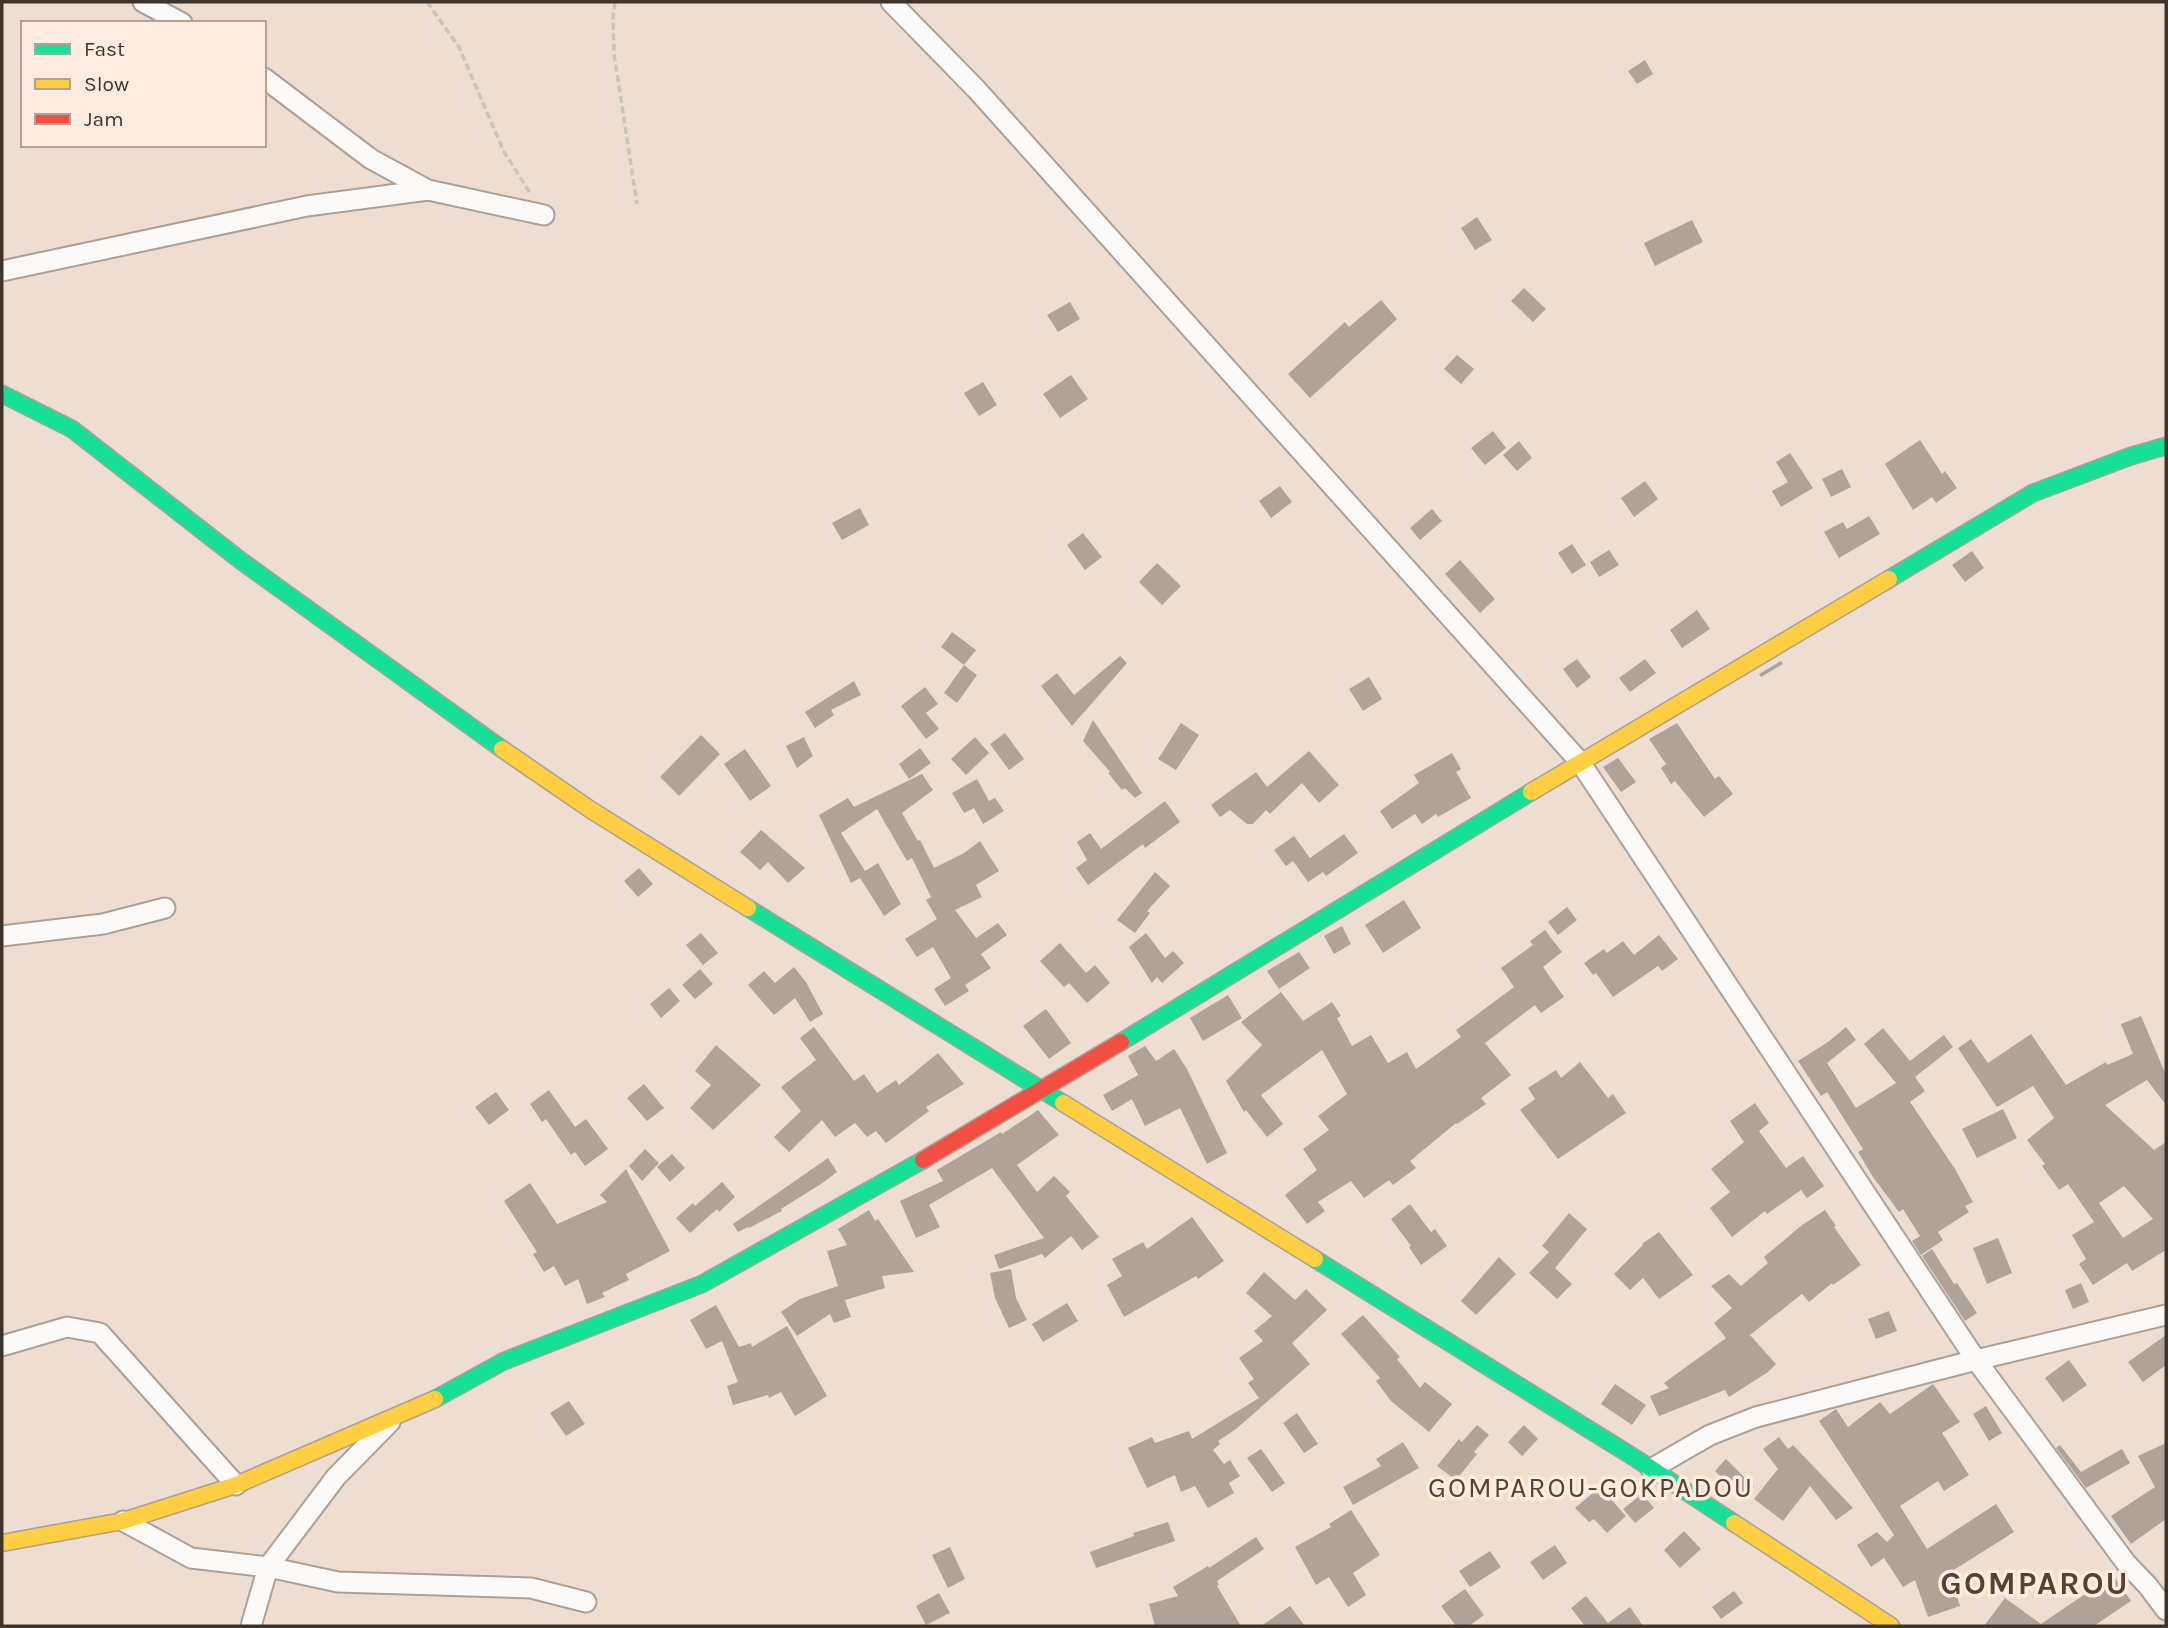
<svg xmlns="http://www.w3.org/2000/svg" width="2168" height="1628" font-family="Karla,sans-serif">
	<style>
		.building { fill: #afa399; fill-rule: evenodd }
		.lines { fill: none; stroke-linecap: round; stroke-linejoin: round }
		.street-casing { stroke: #aca097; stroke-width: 23 }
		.fast-casing { stroke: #aca097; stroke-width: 19 }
		.slow-casing { stroke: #aca097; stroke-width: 19 }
		.jam-casing { stroke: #aca097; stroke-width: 19 }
		.path { stroke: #c9c4be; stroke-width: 3.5; stroke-dasharray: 7 3.5; stroke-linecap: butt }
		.street { stroke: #fcfaf8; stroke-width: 19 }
		.fast { stroke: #16e098; stroke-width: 16 }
		.slow { stroke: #ffcf43; stroke-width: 16 }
		.jam { stroke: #f24e42; stroke-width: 16 }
		.labels { text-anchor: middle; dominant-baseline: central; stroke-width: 7; stroke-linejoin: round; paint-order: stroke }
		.quarter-label { font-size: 28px; letter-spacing: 2px; fill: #57412f; stroke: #fdecdf }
		.district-label { font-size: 32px; font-weight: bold; letter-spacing: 2px; fill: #57412f; stroke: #fdecdf }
	</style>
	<rect width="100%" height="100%" fill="#eeded2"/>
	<g class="building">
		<polygon points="1645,60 1653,74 1637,84 1628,71"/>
		<polygon points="1477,217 1492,240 1475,250 1461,228"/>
		<polygon points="1692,220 1703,242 1655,266 1644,243"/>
		<polygon points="1524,288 1546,309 1533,322 1511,301"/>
		<polygon points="1381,300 1397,319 1310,398 1288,374 1345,322 1349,327"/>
		<polygon points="1070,302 1080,319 1058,332 1047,315"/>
		<polygon points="1457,355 1474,369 1461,384 1444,369"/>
		<polygon points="1071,375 1088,399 1060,418 1043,394"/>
		<polygon points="983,382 997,405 979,416 964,393"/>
		<polygon points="1493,431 1506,448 1485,465 1471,448"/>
		<polygon points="1920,440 1942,474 1945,471 1957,488 1936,503 1932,497 1913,510 1885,464"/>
		<polygon points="1519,441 1532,458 1517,471 1503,455"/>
		<polygon points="1790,453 1813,488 1781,507 1772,491 1788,482 1776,462"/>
		<polygon points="1842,469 1851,487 1831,497 1822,479"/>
		<polygon points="1645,481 1658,499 1634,517 1621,498"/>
		<polygon points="1280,486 1292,502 1271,518 1259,501"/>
		<polygon points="860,508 869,525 842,540 832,523"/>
		<polygon points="1432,509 1442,521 1420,540 1410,528"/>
		<polygon points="1869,516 1880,534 1839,558 1824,532 1843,522 1847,529"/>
		<polygon points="1083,533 1102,557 1085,570 1067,545"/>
		<polygon points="1572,544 1586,565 1572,574 1558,553"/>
		<polygon points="1609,550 1619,565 1599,577 1590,562"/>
		<polygon points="1972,551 1984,568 1965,582 1952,565"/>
		<polygon points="1460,560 1495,599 1480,613 1445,574"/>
		<polygon points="1157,563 1181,586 1162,605 1139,582"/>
		<polygon points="1697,610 1710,629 1682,648 1670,630"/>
		<polygon points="952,632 976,650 964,665 941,647"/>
		<polygon points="1120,656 1127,663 1072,726 1041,686 1057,673 1074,695"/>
		<polygon points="1577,659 1591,677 1577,688 1563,669"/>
		<polygon points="1645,659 1656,673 1630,692 1619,678"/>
		<polygon points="1781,661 1783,664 1761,677 1759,674"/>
		<polygon points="964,665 977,675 957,703 944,693"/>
		<polygon points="1369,677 1382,699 1363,711 1349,689"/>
		<polygon points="854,681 861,695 831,710 834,715 815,728 805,712"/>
		<polygon points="925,687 938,704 926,713 939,729 926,739 901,706"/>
		<polygon points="1093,720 1142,793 1135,798 1125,788 1122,790 1108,773 1110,772 1083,741"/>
		<polygon points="1181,723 1199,735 1176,770 1158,759"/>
		<polygon points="1677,723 1715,779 1719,776 1733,794 1704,817 1675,781 1671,784 1661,768 1666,764 1649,739"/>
		<polygon points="1005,733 1024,759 1009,770 990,744"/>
		<polygon points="701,735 720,754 679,796 660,777"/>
		<polygon points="804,737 813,756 797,768 786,746"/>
		<polygon points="975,737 989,753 966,775 951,759"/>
		<polygon points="920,748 931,763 909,779 899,764"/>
		<polygon points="745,749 771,786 750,801 724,764"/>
		<polygon points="1309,751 1339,785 1319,803 1302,783 1270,814 1266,810 1253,824 1247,824 1230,810 1220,817 1211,805 1256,772 1267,787"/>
		<polygon points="1452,753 1461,769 1456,772 1471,798 1438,817 1436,814 1422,824 1415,814 1392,829 1380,811 1419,783 1414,775"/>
		<polygon points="1618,758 1636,782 1621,792 1603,767"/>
		<polygon points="922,774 933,790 902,813 918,841 920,840 934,868 964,853 980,841 999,871 976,885 982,897 955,910 976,938 998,923 1007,935 981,954 991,968 965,985 969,991 945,1006 934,989 951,978 933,947 917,957 905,939 937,919 926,900 931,897 912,858 907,861 877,809 841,833 865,871 878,863 901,904 884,916 860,878 851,883 819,815 848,798 854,807"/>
		<polygon points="977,779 989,801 995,798 1004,811 983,824 974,808 964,813 952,793"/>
		<polygon points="1165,801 1180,822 1145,848 1143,844 1088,885 1076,868 1087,860 1077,842 1090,833 1101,849"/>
		<polygon points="761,830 805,868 788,883 768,862 760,870 740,852"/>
		<polygon points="1344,834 1358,853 1326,876 1323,872 1308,882 1293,861 1286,866 1274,850 1294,836 1310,858"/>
		<polygon points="639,868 653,884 638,897 624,881"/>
		<polygon points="1155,872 1170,886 1147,911 1150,913 1135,933 1117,920"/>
		<polygon points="1404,900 1421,928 1383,953 1365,925"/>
		<polygon points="1567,907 1577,920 1558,935 1548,922"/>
		<polygon points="1342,926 1351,944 1334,954 1324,936"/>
		<polygon points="1545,930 1562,952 1543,967 1564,997 1541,1013 1535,1005 1485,1043 1511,1075 1481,1098 1486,1104 1457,1124 1456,1123 1410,1161 1416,1168 1393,1185 1389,1180 1364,1198 1351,1181 1318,1202 1325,1211 1307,1224 1285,1195 1317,1170 1303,1149 1329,1130 1318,1116 1347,1094 1322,1050 1261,1095 1283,1124 1267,1137 1246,1110 1244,1112 1226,1081 1262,1045 1241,1022 1281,992 1303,1021 1332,1002 1341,1016 1337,1018 1352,1046 1371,1035 1388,1063 1407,1052 1416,1069 1461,1037 1456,1030 1514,987 1501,968 1533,945 1530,941"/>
		<polygon points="701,933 718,953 703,965 686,945"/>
		<polygon points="1146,933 1165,958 1173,951 1184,963 1162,983 1157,977 1152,983 1129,947"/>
		<polygon points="1659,935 1678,959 1662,971 1658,966 1613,997 1596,973 1593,975 1584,963 1604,949 1607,953 1623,941 1634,955"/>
		<polygon points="1060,943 1086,973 1095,965 1110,983 1087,1003 1069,983 1064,987 1040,961"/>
		<polygon points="1299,952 1310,968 1279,989 1267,971"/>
		<polygon points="794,967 806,982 823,1014 810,1022 795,998 774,1015 748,985 764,971 775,983"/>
		<polygon points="700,969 713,984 695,999 682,985"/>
		<polygon points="669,988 680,1001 661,1018 650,1004"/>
		<polygon points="1228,995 1242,1018 1203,1041 1190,1018"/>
		<polygon points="1046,1009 1071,1043 1049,1059 1023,1026"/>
		<path d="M2141 1016 2166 1075V1105L2147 1080 2105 1105 2154 1150 2166 1142V1250L2132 1271 2127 1263 2093 1285 2079 1264 2086 1259 2072 1235 2094 1222 2068 1184 2059 1190 2042 1166 2045 1164 2027 1140 2054 1118 2033 1086 1997 1107 1958 1048 1971 1039 1988 1063 2031 1034 2066 1085 2106 1062 2107 1065 2133 1054 2121 1024ZM2124 1186 2153 1219 2123 1238 2099 1203Z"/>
		<polygon points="814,1027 854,1081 864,1074 877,1093 896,1080 899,1085 938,1053 964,1084 926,1107 929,1111 886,1143 876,1131 867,1137 855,1123 835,1137 822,1120 789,1152 774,1137 801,1111 781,1087 816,1060 800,1038"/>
		<polygon points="1846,1027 1856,1040 1827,1063 1856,1108 1896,1083 1864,1044 1883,1028 1910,1061 1944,1035 1953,1047 1915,1077 1925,1091 1910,1102 1955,1169 1973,1202 1965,1206 1969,1212 1938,1232 1943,1240 1921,1255 1912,1241 1920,1236 1903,1209 1899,1212 1873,1177 1858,1152 1863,1149 1827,1092 1821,1096 1798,1061 1828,1042"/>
		<polygon points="716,1045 761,1085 713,1130 690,1108 711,1085 695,1071"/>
		<polygon points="1145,1046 1156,1061 1174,1049 1187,1069 1227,1153 1207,1164 1180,1108 1145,1126 1132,1099 1112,1111 1103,1095 1138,1075 1128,1056"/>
		<polygon points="1580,1062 1608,1098 1613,1094 1626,1113 1558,1159 1520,1110 1535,1099 1528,1088 1556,1070 1561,1078"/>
		<polygon points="644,1084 664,1108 647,1121 627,1098"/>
		<polygon points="549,1090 575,1127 586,1119 608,1149 585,1166 575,1152 571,1155 546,1119 542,1122 530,1104"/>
		<polygon points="496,1092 509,1110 489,1125 475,1107"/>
		<polygon points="1755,1103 1769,1123 1759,1131 1786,1168 1803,1156 1824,1186 1807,1198 1801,1190 1767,1214 1765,1211 1732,1237 1710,1208 1730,1192 1711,1169 1744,1142 1730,1121"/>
		<polygon points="2003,1109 2017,1138 1977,1158 1962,1129"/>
		<polygon points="1038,1110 1059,1135 1017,1165 1037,1192 1054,1176 1070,1192 1066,1196 1099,1237 1082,1250 1071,1236 1045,1258 1042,1254 999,1269 994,1255 1044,1238 992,1168 929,1205 940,1227 916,1238 900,1201 943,1181 937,1170 1001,1132 1002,1134"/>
		<polygon points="645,1149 659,1163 642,1181 629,1166"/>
		<polygon points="672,1154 685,1168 670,1182 657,1167"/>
		<polygon points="828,1158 837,1172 824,1182 781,1209 782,1211 749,1228 748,1227 738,1232 733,1224"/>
		<polygon points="626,1169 670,1251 626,1274 629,1280 602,1293 605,1297 587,1304 578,1279 565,1286 554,1266 544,1272 533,1254 537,1252 504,1201 530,1183 557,1224 607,1202 600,1195"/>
		<polygon points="722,1182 735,1197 719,1212 717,1209 690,1233 676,1218 693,1203 695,1206"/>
		<polygon points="1410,1204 1431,1232 1435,1229 1447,1246 1421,1265 1409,1247 1411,1246 1391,1219"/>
		<polygon points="869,1210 875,1221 878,1219 914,1272 882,1276 885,1288 845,1300 851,1317 834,1323 830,1314 797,1336 781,1312 800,1299 838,1286 827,1251 847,1245 838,1229"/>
		<polygon points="1825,1210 1836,1226 1834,1227 1861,1265 1833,1285 1832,1283 1809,1302 1802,1294 1750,1335 1776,1364 1768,1372 1729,1397 1725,1390 1659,1416 1650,1396 1669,1388 1664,1383 1726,1338 1714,1323 1732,1308 1711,1286 1729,1274 1741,1286 1768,1263 1764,1257 1802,1225"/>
		<polygon points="1569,1213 1587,1229 1555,1268 1572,1284 1557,1299 1529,1273 1549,1252 1542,1246"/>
		<polygon points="1192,1217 1224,1261 1198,1279 1196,1276 1124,1317 1107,1285 1122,1276 1112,1259 1143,1242 1147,1249"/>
		<polygon points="1659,1232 1693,1275 1659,1299 1643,1278 1630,1290 1614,1274 1643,1245 1642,1244"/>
		<polygon points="1998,1238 2012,1273 1987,1284 1973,1248"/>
		<polygon points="1932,1249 1954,1284 1957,1283 1977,1313 1965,1321 1922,1256"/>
		<polygon points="1499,1257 1516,1274 1476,1315 1461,1301"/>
		<polygon points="1011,1269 1016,1298 1027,1320 1009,1328 995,1298 990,1273"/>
		<polygon points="1264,1272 1295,1300 1306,1289 1327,1310 1292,1343 1310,1364 1236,1429 1218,1441 1220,1444 1213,1450 1224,1464 1230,1460 1240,1476 1229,1483 1234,1493 1208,1508 1195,1486 1181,1492 1175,1475 1147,1488 1128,1448 1152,1437 1155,1443 1189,1431 1192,1439 1259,1398 1248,1383 1254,1379 1239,1358 1263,1341 1254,1331 1272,1316 1246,1293"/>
		<polygon points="2081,1283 2089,1302 2073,1309 2065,1290"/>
		<polygon points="1067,1303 1078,1321 1043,1342 1032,1324"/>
		<polygon points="716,1305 739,1347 751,1343 752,1347 787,1326 827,1396 795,1416 781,1392 769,1398 768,1395 733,1405 727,1386 738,1382 722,1341 706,1349 690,1320"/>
		<polygon points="1889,1311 1897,1331 1876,1339 1868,1319"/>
		<polygon points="1363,1315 1400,1357 1397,1359 1420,1388 1425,1382 1452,1404 1429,1432 1391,1401 1376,1381 1380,1378 1341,1334"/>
		<polygon points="2166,1335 2166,1365 2143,1382 2128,1362"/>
		<polygon points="2069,1360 2087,1385 2063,1402 2045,1378"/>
		<polygon points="1615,1384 1646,1405 1632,1425 1601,1404"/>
		<polygon points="1933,1384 1960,1422 1942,1433 1969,1475 1944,1491 1938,1481 1900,1506 1927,1549 1996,1504 2014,1532 1949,1573 1960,1606 1928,1617 1915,1580 1903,1587 1884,1558 1871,1567 1857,1545 1877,1532 1887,1542 1894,1535 1819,1421 1836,1409 1848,1427 1880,1402 1890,1414"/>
		<polygon points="569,1401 585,1424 566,1436 550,1413"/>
		<polygon points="1986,1406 2002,1433 1989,1441 1973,1414"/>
		<polygon points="1297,1413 1318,1444 1304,1453 1283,1423"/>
		<polygon points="1477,1425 1489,1435 1474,1452 1477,1454 1456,1480 1437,1466 1459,1439 1462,1442"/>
		<polygon points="1524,1425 1538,1439 1522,1456 1508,1442"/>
		<polygon points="1779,1437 1788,1449 1793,1445 1853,1508 1836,1520 1810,1486 1783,1521 1754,1499 1778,1469 1763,1449"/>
		<polygon points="1403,1442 1419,1468 1353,1505 1343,1487 1381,1466 1376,1459"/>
		<polygon points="2166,1443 2166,1519 2131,1544 2111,1516 2155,1487 2138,1456"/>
		<polygon points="2060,1445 2081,1472 2122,1449 2130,1463 2086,1488 2056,1448"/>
		<polygon points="1261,1449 1285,1483 1272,1492 1247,1458"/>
		<polygon points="1726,1459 1754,1487 1742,1498 1715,1471"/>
		<polygon points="1600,1487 1626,1516 1607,1533 1594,1519 1589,1522 1575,1508"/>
		<polygon points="1642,1494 1654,1508 1635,1523 1623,1509"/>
		<polygon points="1351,1510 1380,1555 1353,1573 1366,1595 1348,1607 1329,1577 1316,1585 1295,1547 1331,1527 1329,1524"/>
		<polygon points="1168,1522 1175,1541 1096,1568 1090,1552 1134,1536 1133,1533"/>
		<polygon points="1684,1531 1701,1549 1680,1568 1664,1550"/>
		<polygon points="1256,1537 1264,1549 1217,1581 1219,1585 1217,1586 1241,1626 1155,1626 1149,1604 1178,1596 1173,1587 1208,1566 1209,1568"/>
		<polygon points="1555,1545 1567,1563 1543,1580 1530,1562"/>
		<polygon points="950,1547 965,1579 948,1588 932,1555"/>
		<polygon points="1490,1551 1501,1567 1470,1587 1459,1571"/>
		<polygon points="2113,1575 2131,1601 2094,1626 1984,1626 2005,1598 2041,1624"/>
		<polygon points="1465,1589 1484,1615 1469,1626 1456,1626 1441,1606"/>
		<polygon points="1734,1591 1743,1603 1721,1619 1712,1607"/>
		<polygon points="939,1593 950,1613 926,1625 916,1606"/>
		<polygon points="1586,1596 1608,1623 1630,1607 1643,1626 1585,1626 1571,1608"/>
		<polygon points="1290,1606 1305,1626 1261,1626"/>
	</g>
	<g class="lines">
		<g class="street-casing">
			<g id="street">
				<polyline points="143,2 182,23"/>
				<polyline points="891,2 977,90 1580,762 1976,1360 2126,1563 2148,1586 2166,1610"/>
				<polyline points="264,78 371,159 428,190 544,215"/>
				<polyline points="2,271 307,206 428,190"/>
				<polyline points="2,936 103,924 165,908"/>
				<polyline points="2,1346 67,1327 100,1333 236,1485"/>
				<polyline points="1651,1469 1710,1435 1756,1417 1976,1360 2166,1315"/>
				<polyline points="123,1521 191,1558 268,1567 338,1582 531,1588 586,1602"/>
				<polyline points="251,1626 268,1567 336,1477 390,1422"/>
			</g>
		</g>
		<g class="fast-casing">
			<g id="fast">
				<polyline points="2,394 72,429 240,560 502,749"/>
				<polyline points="1889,579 2033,493 2131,456 2166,446"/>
				<polyline points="748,908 1063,1103"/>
				<polyline points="1121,1042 1531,792"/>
				<polyline points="1315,1259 1635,1458 1734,1523"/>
				<polyline points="435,1399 504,1361 702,1284 923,1160"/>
			</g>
		</g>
		<g class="slow-casing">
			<g id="slow">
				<polyline points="502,749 591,810 748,908"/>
				<polyline points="1531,792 1889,579"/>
				<polyline points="1063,1103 1315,1259"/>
				<polyline points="1734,1523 1891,1626"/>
				<polyline points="2,1543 123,1521 236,1485 435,1399"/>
			</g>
		</g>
		<g class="jam-casing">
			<polyline id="jam" points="923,1160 1121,1042"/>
		</g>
		<g class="path">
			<polyline points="427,2 459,47 504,152 530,193"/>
			<polyline points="615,2 613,17 614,54 637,204"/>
		</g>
		<use href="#street" class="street"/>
		<use href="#fast" class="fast"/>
		<use href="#slow" class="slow"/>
		<use href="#jam" class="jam"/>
	</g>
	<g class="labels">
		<g class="quarter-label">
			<text x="1591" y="1487">GOMPAROU-GOKPADOU</text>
		</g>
		<g class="district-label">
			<text x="2035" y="1583">GOMPAROU</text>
		</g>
	</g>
	<rect width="2168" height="1628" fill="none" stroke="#3f342b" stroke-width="7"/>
	<rect x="21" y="21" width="245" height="126" fill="#fdecdf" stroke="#b1a297" stroke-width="2"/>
	<rect x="35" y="44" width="35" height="10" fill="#16e098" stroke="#b1a297" stroke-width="2"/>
	<text x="84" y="56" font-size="21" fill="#3f342b">Fast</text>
	<rect x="35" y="79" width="35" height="10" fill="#ffcf43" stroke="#b1a297" stroke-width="2"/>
	<text x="84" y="91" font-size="21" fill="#3f342b">Slow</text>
	<rect x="35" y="114" width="35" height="10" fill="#f24e42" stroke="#b1a297" stroke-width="2"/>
	<text x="84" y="126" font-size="21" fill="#3f342b">Jam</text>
</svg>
